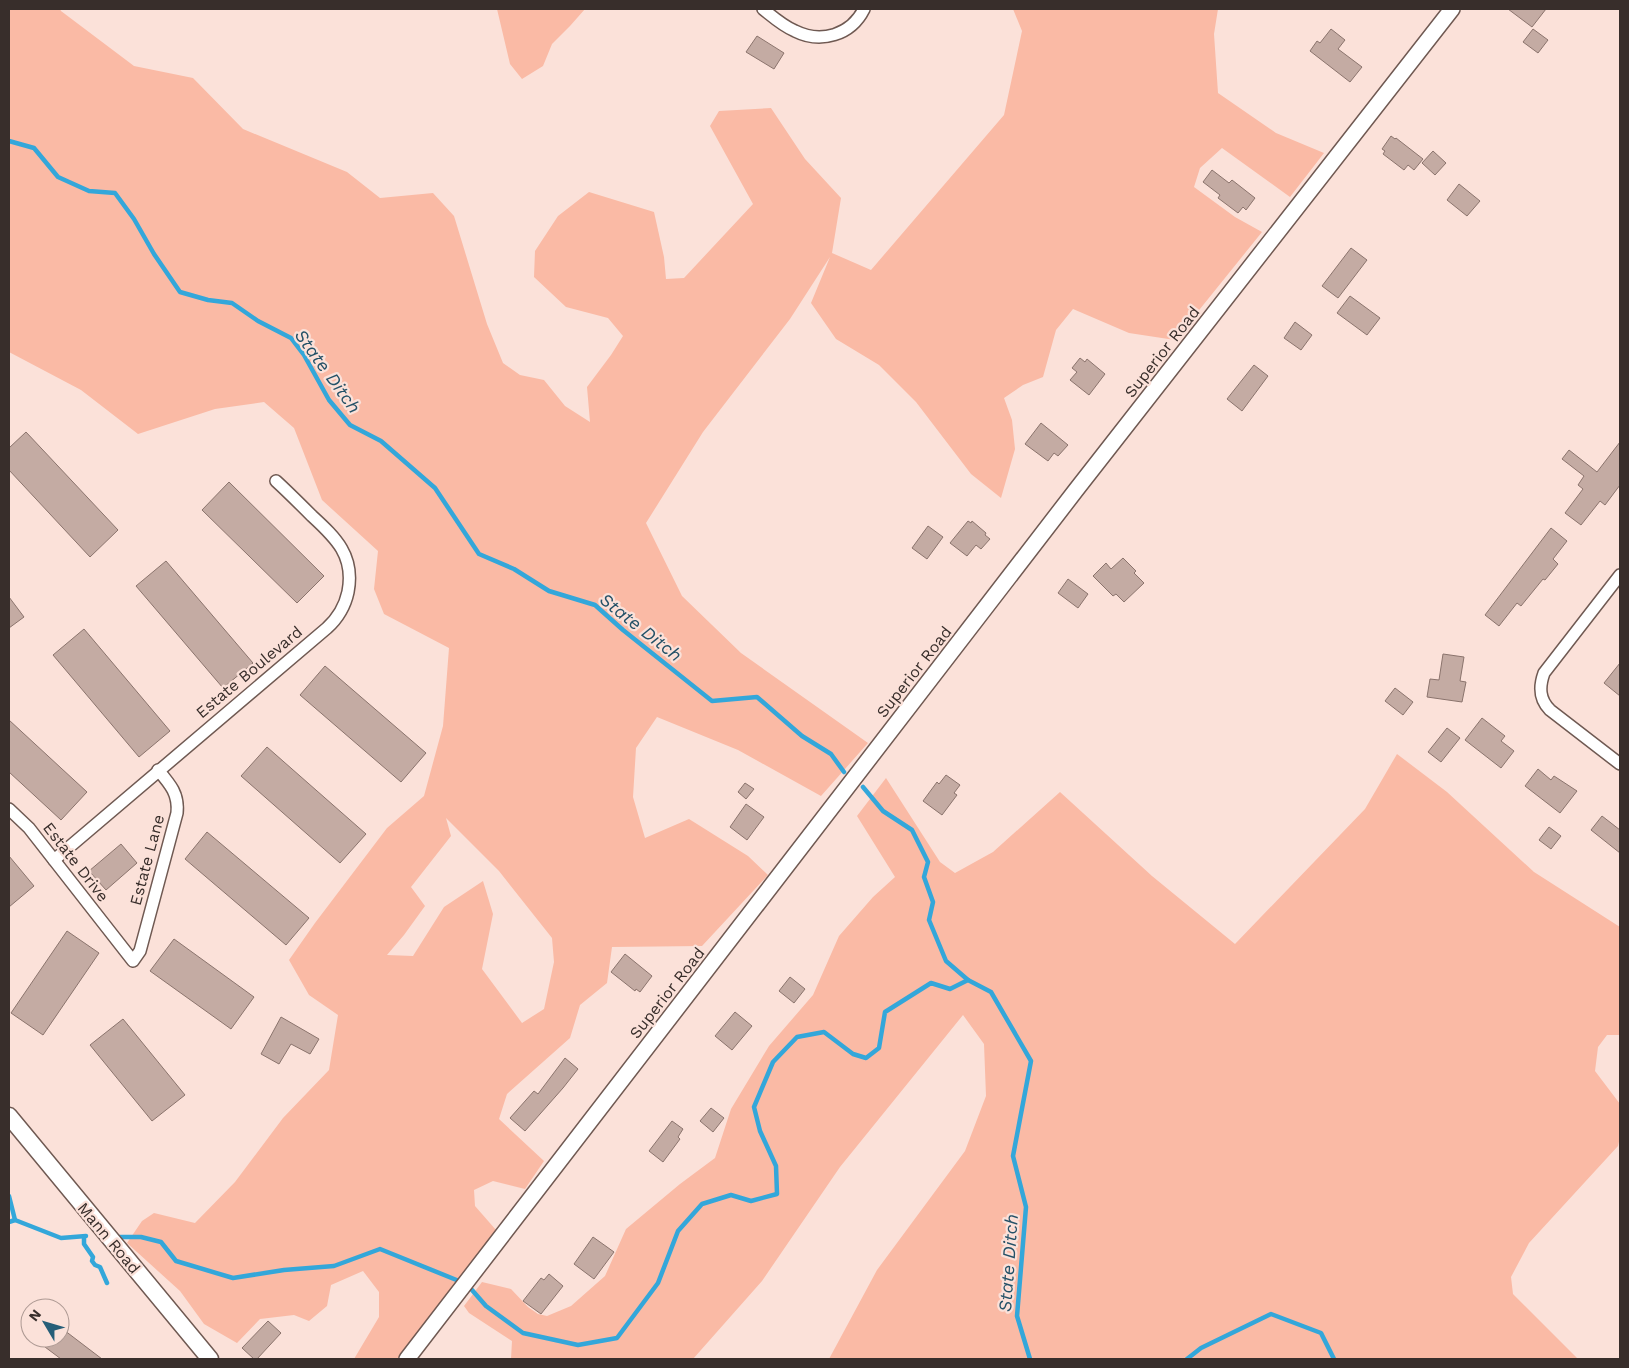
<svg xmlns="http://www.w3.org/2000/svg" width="1629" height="1368" font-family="'Work Sans',sans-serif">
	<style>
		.green { fill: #fabaa5; fill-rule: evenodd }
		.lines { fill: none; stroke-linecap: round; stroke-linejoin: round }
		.stream { stroke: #33a7da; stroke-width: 4.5 }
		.building { fill: #c4aba3; stroke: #8b746d }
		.minor-casing { stroke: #6f5952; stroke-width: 14 }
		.tertiary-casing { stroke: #6f5952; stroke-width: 18 }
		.secondary-casing { stroke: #6f5952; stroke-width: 19 }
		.minor { stroke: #fff; stroke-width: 11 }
		.tertiary { stroke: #fff; stroke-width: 15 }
		.secondary { stroke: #fff; stroke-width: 16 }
		.labels { text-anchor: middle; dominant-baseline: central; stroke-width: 4.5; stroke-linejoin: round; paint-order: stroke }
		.street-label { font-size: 16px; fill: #382e2b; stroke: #fbe1d9 }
		.water-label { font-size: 18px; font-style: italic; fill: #245167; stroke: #fbe1d9 }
	</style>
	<rect width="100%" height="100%" fill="#fbe1d9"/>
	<g class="green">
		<path d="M9 9H60L61 11 134 66 193 78 243 129 347 172 380 198 433 193 454 216 487 324 503 363 520 375 544 380 565 406 590 422 587 387 611 355 623 336 608 318 566 307 534 277 535 251 558 216 589 192 654 212 664 257 666 279 684 278 753 204 710 126 719 111 771 108 805 159 841 198 832 253 871 270 1004 115 1022 31 1013 9H1218L1214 34 1218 93 1276 133 1324 153 1290 197 1222 148 1200 168 1194 187 1235 217 1262 232 1175 340 1129 333 1073 309 1056 330 1043 377 1023 385 1004 398 1012 420 1015 449 1001 498 971 474 916 402 879 365 836 339 811 303 830 257 790 319 703 432 646 523 682 596 741 653 868 743 821 796 738 750 657 717 636 748 633 797 645 838 689 819 748 856 768 875 702 946 612 947 607 983 580 1005 570 1038 507 1094 499 1119 544 1161 525 1189 493 1181 474 1190 475 1206 496 1230 398 1359H354L379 1317V1292L363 1271 331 1285 327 1306 309 1321 294 1315 260 1319 237 1343 204 1324 180 1291 127 1243 142 1221 154 1213 195 1223 235 1182 283 1118 329 1070 338 1015 309 995 289 960 315 923 387 828 424 796 443 726 449 648 384 614 374 589 378 551 322 500 294 428 264 402 215 409 138 434 81 390 9 352ZM446 818 499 871 552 938 554 962 544 1009 522 1023 482 969 493 914 483 881 444 907 413 956 387 955 404 935 425 906 411 887 451 836Z"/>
		<polygon points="497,9 585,9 570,26 552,44 543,66 522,79 510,64"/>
		<polygon points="1397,754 1447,792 1534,872 1620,927 1620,1035 1607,1035 1598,1047 1595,1071 1620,1104 1620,1137 1618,1146 1529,1243 1511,1277 1513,1294 1578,1359 829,1359 877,1270 965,1151 986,1096 984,1044 963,1015 840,1167 762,1281 693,1359 511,1359 512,1341 469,1313 464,1306 482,1282 511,1289 528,1307 538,1314 547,1316 571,1306 605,1276 626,1229 680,1184 715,1158 731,1109 769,1046 813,995 839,936 873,897 895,877 857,816 886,778 940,862 955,873 993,852 1060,792 1152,876 1235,944 1365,809"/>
	</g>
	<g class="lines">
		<g class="stream">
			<polyline points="9,141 34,148 58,177 89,191 115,193 134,219 154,254 180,292 208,300 232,303 258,321 291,338 304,355 329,400 350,425 381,441 435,488 479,554 514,569 549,591 595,605 623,630 712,701 757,697 802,736 831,754 844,772"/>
			<polyline points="863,787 883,811 912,830 928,862 924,877 933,902 929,920 946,961 968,980 991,992 1031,1061 1013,1156 1026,1207 1017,1316 1030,1359"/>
			<polyline points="9,1196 15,1220"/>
			<polyline points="9,1222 15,1220 61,1238 86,1236"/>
			<polyline points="84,1237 84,1244 93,1257 92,1261 95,1265 100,1267 107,1283"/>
			<polyline points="119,1237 141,1237 161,1242 176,1261 233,1278 284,1270 334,1266 380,1249 459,1281"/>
			<polyline points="472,1290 486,1306 523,1333 578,1345 617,1338 658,1283 678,1231 702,1204 731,1195 751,1201 777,1194 776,1166 760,1131 754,1107 773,1062 797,1037 824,1032 853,1054 866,1058 879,1048 885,1012 931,983 950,989 968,980"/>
			<polyline points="1187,1359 1201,1348 1271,1314 1321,1333 1334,1359"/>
		</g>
	</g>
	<g class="building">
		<polygon points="1508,9 1546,9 1532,27"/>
		<polygon points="1331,29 1345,40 1338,49 1362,67 1350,82 1310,51 1317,41 1320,43"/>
		<polygon points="1533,29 1548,40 1538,53 1523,42"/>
		<polygon points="757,36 784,53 774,69 746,52"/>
		<polygon points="1391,136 1395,139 1396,138 1423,159 1414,170 1408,165 1404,170 1383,154 1385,151 1382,149"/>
		<polygon points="1433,151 1446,163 1435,175 1422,163"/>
		<polygon points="1212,170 1229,183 1232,180 1255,198 1246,210 1243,207 1238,213 1218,198 1220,195 1203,182"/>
		<polygon points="1459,184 1480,201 1467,216 1447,200"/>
		<polygon points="1351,248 1367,260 1338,298 1322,286"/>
		<polygon points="1350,296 1380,318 1367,335 1337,313"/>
		<polygon points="1295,322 1312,335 1301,350 1284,338"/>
		<polygon points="1080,358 1085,362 1087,359 1105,374 1089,395 1070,380 1077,372 1072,368"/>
		<polygon points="1254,365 1268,376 1242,411 1227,399"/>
		<polygon points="1041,423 1068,445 1058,456 1054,453 1048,461 1025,444"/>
		<polygon points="26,432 118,530 90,557 9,470 9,448"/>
		<polygon points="1620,442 1620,485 1605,505 1600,501 1581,525 1565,513 1583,489 1578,485 1584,476 1562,459 1569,450 1597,472"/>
		<polygon points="229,482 324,576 297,603 202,510"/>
		<polygon points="968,521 971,523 972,521 986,533 985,535 990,539 981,549 976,545 967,556 950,543"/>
		<polygon points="928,526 943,537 927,559 912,548"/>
		<polygon points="1551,528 1567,541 1553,559 1558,564 1545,580 1543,579 1521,606 1517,603 1499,626 1485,615"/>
		<polygon points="1123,558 1136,571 1134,573 1144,583 1124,602 1116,594 1113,596 1093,576 1106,563 1111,569"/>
		<polygon points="166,561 253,663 223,688 136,586"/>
		<polygon points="1068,579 1088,594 1078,608 1058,593"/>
		<polygon points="9,597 24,617 9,628"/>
		<polygon points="84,629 170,731 139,757 53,655"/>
		<polygon points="1443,654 1464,657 1460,681 1466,682 1462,702 1427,697 1430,679 1439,680"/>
		<polygon points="1620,663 1620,696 1604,683"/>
		<polygon points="325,666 426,753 401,782 300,695"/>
		<polygon points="1395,688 1413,702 1403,715 1385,701"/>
		<polygon points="1482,718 1505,736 1501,741 1514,751 1501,768 1465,740"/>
		<polygon points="9,720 87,792 61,820 9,772"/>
		<polygon points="1447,728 1460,738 1441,762 1428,752"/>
		<polygon points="267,747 366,834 340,863 241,776"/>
		<polygon points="1538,769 1551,780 1554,776 1577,791 1560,813 1525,786"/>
		<polygon points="946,775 960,785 954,793 957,795 942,815 923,801 937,782 939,784"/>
		<polygon points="745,783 754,789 746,799 738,792"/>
		<polygon points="746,804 764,817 747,840 730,827"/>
		<polygon points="1602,816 1620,830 1620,853 1591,830"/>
		<polygon points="1549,827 1561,836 1551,849 1539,840"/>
		<polygon points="207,832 309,918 286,945 185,859"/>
		<polygon points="121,844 137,863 106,890 89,871"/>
		<polygon points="9,856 34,886 9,907"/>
		<polygon points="67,931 99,953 43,1035 11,1013"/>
		<polygon points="174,939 254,997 231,1029 150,971"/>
		<polygon points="625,954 652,976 640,992 636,989 635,991 611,972"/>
		<polygon points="790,977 805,989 794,1003 779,991"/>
		<polygon points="735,1012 752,1026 732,1050 715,1036"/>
		<polygon points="281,1017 319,1039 310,1054 291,1044 279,1064 261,1054"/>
		<polygon points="123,1019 185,1095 152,1121 90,1045"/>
		<polygon points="565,1058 578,1069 563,1088 525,1131 510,1118 534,1091 538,1094"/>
		<polygon points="711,1108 724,1118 713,1132 700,1121"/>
		<polygon points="672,1121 683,1129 678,1137 680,1139 663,1162 649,1151"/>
		<polygon points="593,1237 614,1252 594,1279 574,1264"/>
		<polygon points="549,1274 563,1286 541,1314 523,1301 541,1278 544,1280"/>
		<polygon points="268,1321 281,1333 257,1359 254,1359 242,1348"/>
		<polygon points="60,1327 102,1359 61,1359 45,1347 51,1338 60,1338"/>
	</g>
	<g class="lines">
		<g class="minor-casing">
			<g id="minor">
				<path d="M763 9C773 17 783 26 795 31 821 44 851 35 864 9"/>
				<path d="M1620 575 1544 673C1539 687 1539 699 1550 710L1620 764"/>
				<path d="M9 809 29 828 133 961 140 951 177 813C179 794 170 784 158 770"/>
				<path d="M54 860 327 628C338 618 345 606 348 592 355 556 336 538 312 516 300 504 288 492 276 481"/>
			</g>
		</g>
		<g class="tertiary-casing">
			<polyline id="tertiary" points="407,1359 1076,490 1452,9"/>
		</g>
		<g class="secondary-casing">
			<polyline id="secondary" points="9,1116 210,1359"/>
		</g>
		<use href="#minor" class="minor"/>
		<use href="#tertiary" class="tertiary"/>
		<use href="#secondary" class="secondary"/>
	</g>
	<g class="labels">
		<g class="street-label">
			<text transform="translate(1162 352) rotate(-52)">Superior Road</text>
			<text transform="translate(249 672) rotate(-40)">Estate Boulevard</text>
			<text transform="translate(914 672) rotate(-52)">Superior Road</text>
			<text transform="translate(147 860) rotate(-75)">Estate Lane</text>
			<text transform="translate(76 862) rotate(52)">Estate Drive</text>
			<text transform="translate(667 993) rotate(-52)">Superior Road</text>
			<text transform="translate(109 1238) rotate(50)">Mann Road</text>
		</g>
		<g class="water-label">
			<text transform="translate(328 371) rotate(54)">State Ditch</text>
			<text transform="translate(641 627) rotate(38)">State Ditch</text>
			<text transform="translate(1008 1263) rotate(-86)">State Ditch</text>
		</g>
	</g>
	<rect width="1629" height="1368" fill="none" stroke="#382e2b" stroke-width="20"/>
	<g transform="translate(45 1323) rotate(308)"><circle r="24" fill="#fbe1d9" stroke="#ad9993"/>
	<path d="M0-4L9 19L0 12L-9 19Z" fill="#265e78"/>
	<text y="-8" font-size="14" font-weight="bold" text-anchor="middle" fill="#382e2b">N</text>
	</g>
</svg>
